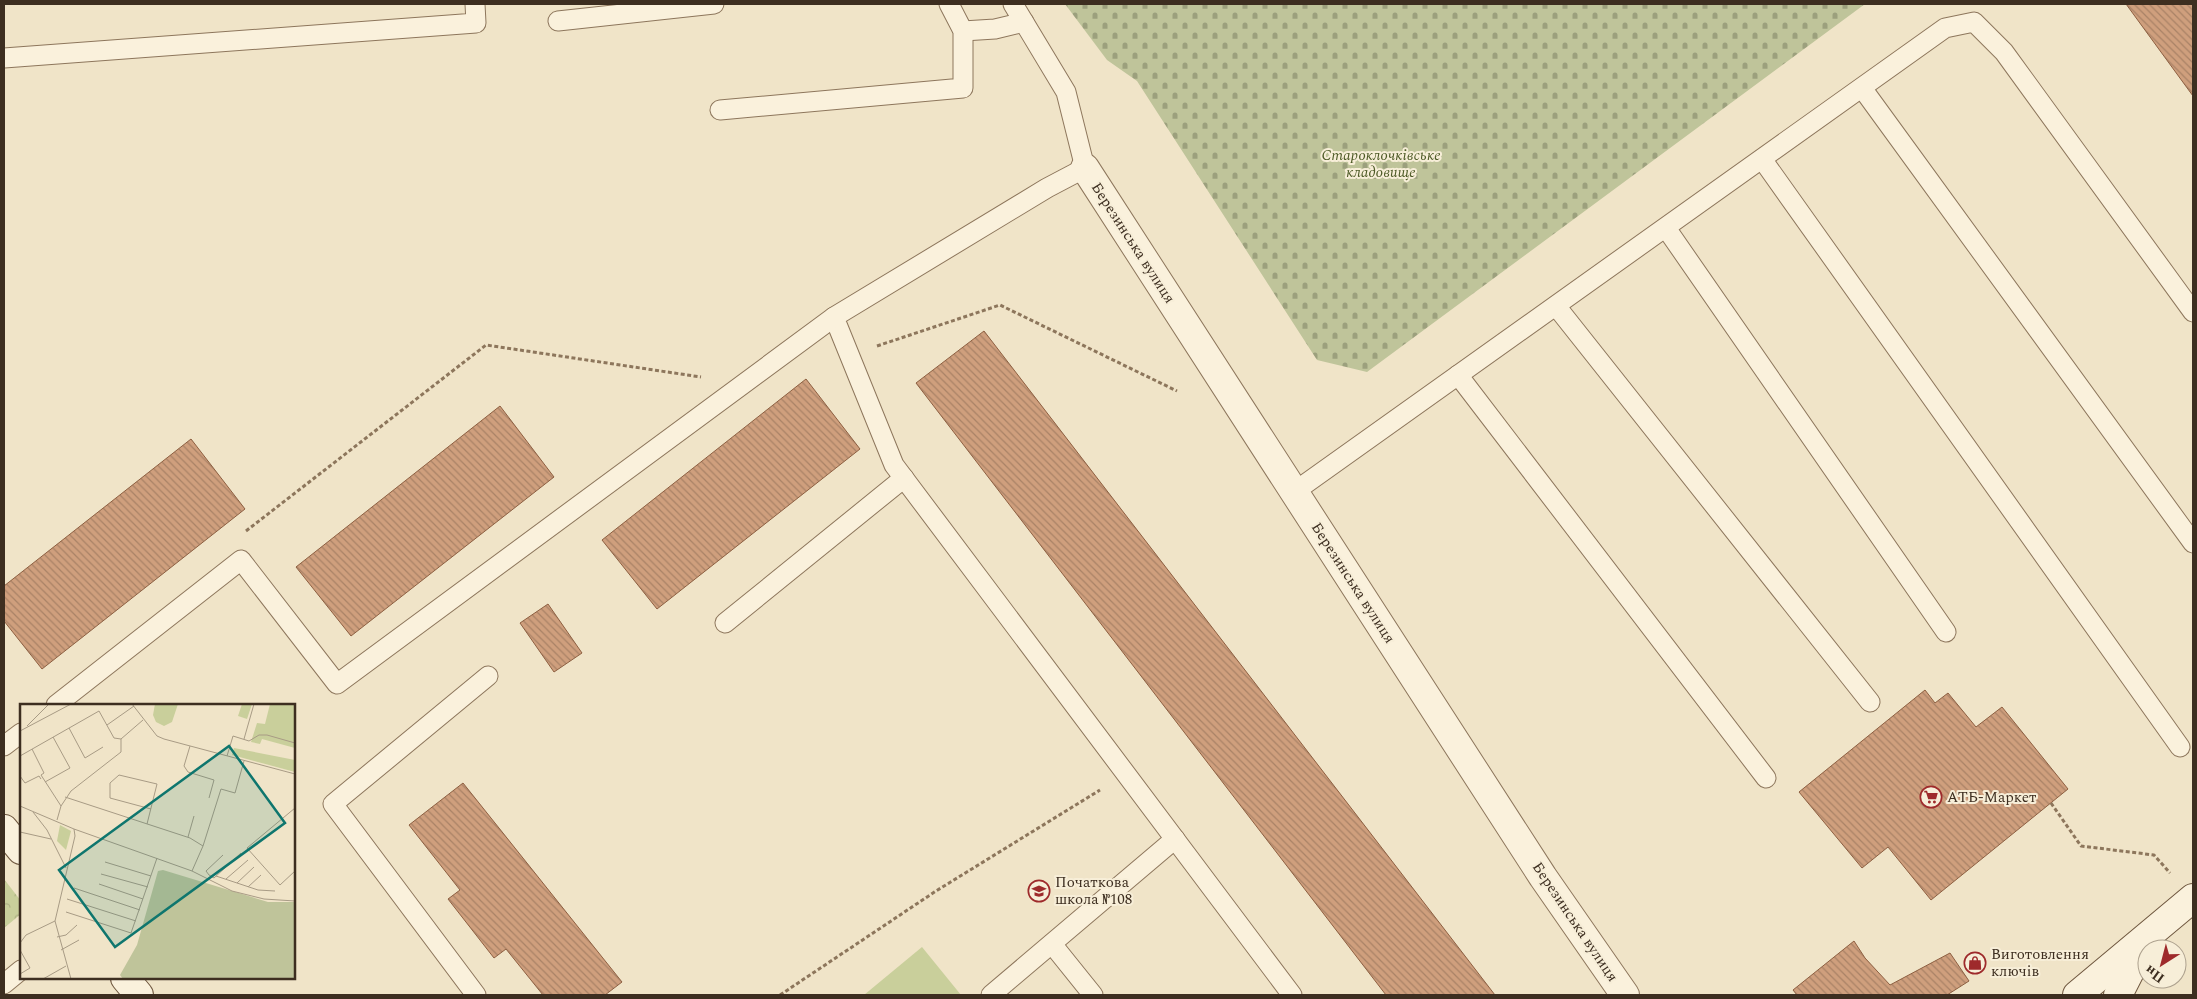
<svg xmlns="http://www.w3.org/2000/svg" width="2197" height="999" font-family="Spectral,serif">
	<style>
		.forest { fill: url(#forest-crowns) }
		.cemetery { fill: url(#cemetery-stones) }
		.pitch { fill: #c9cf9b }
		.building { fill: url(#building-back-hatch); stroke: #8d5f41 }
		.lines { fill: none; stroke-linecap: round; stroke-linejoin: round }
		.lane-casing { stroke: #8d765c; stroke-width: 21 }
		.street-casing { stroke: #8d765c; stroke-width: 30 }
		.secondary-casing { stroke: #6f573f; stroke-width: 30 }
		.path { stroke: #8d765c; stroke-width: 3; stroke-dasharray: 4 2.5; stroke-linecap: butt }
		.lane { stroke: #faf1dc; stroke-width: 19 }
		.street { stroke: #faf1dc; stroke-width: 28 }
		.secondary { stroke: #faf1dc; stroke-width: 28 }
		.labels { text-anchor: middle; dominant-baseline: central; stroke-width: 4; stroke-linejoin: round; paint-order: stroke }
		.park-label { font-size: 15px; font-style: italic; fill: #4d5a26; stroke: #f7eed8 }
		.street-label { font-size: 15px; fill: #3d2e20; stroke: #f7eed8 }
		.poi-label { font-size: 15px; fill: #3d2e20; stroke: #f7eed8; text-anchor: start }
		.inset-road { fill: none; stroke: #a89b85; stroke-width: 1 }
		.view { fill: #0f766e; fill-opacity: 0.15; stroke: #0f766e; stroke-width: 2.5 }
		.inset-edge { fill: none; stroke: #3d2e20; stroke-width: 2.5 }
	</style>
	<defs>
		<pattern id="forest-crowns" width="20" height="18" patternUnits="userSpaceOnUse" patternTransform="scale(1.25)"><rect width="20" height="18" fill="#c9cf9b"/><path d="M2 6a3 3 0 1 1 6 0M12 15a3 3 0 1 1 6 0" fill="none" stroke="#aeb285"/></pattern>
		<pattern id="cemetery-stones" width="16" height="16" patternUnits="userSpaceOnUse" patternTransform="scale(1.25)"><rect width="16" height="16" fill="#bfc49a"/><path d="M2 7V4a2 2 0 0 1 4 0v3zM10 15v-3a2 2 0 0 1 4 0v3z" fill="#9ca07d"/></pattern>
		<pattern id="building-back-hatch" width="6" height="6" patternUnits="userSpaceOnUse" patternTransform="scale(1.25)"><rect width="6" height="6" fill="#cf9f7d"/><path d="M-1 5l2 2M0 0l6 6M5-1l2 2" fill="none" stroke="#a98266"/></pattern>
	</defs>
	<rect width="100%" height="100%" fill="#f0e4c8"/>
	<polygon class="forest" points="4,879 21,901 21,914 4,928"/>
	<polygon class="cemetery" points="1065,4 1865,4 1367,372 1317,360 1137,81 1107,60"/>
	<polygon class="pitch" points="922,947 961,995 864,995"/>
	<g class="building">
		<polygon points="2126,4 2193,4 2193,96"/>
		<polygon points="984,331 1495,995 1386,995 916,383"/>
		<polygon points="806,379 860,449 657,609 602,540"/>
		<polygon points="500,406 554,477 351,636 296,567"/>
		<polygon points="191,439 245,509 42,669 4,621 4,586"/>
		<polygon points="548,604 582,653 554,672 520,623"/>
		<polygon points="1925,690 1935,703 1948,693 1976,727 2002,707 2068,789 1931,900 1888,847 1862,868 1799,792"/>
		<polygon points="463,783 622,982 605,995 543,995 506,949 494,958 448,899 460,890 409,825"/>
		<polygon points="1854,941 1865,958 1890,985 1950,953 1969,981 1947,995 1797,995 1793,990"/>
	</g>
	<g class="lines">
		<g class="lane-casing">
			<g id="lane">
				<polyline points="1013,4 1066,92 1085,168 1047,188 834,317 894,465 1292,995"/>
				<polyline points="558,21 714,4"/>
				<polyline points="963,31 995,29 1024,22"/>
				<polyline points="4,58 476,23 475,4"/>
				<polyline points="1862,88 2193,543"/>
				<polyline points="720,110 963,88 963,31 949,4"/>
				<polyline points="1762,159 2180,747"/>
				<polyline points="1666,228 1946,632"/>
				<polyline points="1556,306 1870,702"/>
				<polyline points="1458,375 1766,778"/>
				<polyline points="1294,492 1945,28 1974,22 2004,52 2193,312"/>
				<polyline points="725,623 904,478"/>
				<polyline points="56,705 241,560 337,684 834,317"/>
				<polyline points="4,746 21,733"/>
				<polyline points="1052,944 1093,995"/>
				<polyline points="4,984 21,970"/>
				<polyline points="476,995 333,804 488,676"/>
				<polyline points="991,995 1175,839"/>
			</g>
		</g>
		<g class="street-casing">
			<polyline id="street" points="1085,168 1543,877 1625,995"/>
		</g>
		<g class="secondary-casing">
			<g id="secondary">
				<polyline points="4,829 21,850"/>
				<polyline points="125,978 139,995"/>
				<polyline points="2077,995 2193,898"/>
				<polyline points="2118,995 2142,948"/>
			</g>
		</g>
		<g class="path">
			<polyline points="877,346 1000,305 1177,391"/>
			<polyline points="246,531 486,345 701,377"/>
			<polyline points="2051,803 2081,846 2154,855 2170,873"/>
			<polyline points="780,995 936,891 1100,790"/>
		</g>
		<use href="#lane" class="lane"/>
		<use href="#street" class="street"/>
		<use href="#secondary" class="secondary"/>
	</g>
	<defs>
		<g id="supermarket-ring" transform="scale(1.125)"><circle r="9.5" fill="#f7eed8" stroke="#9e2a2b" stroke-width="1.5"/><path d="M-6-5.5h2.5l.6 2H6L4.5 2H-2.5L-4.4-4H-6ZM-1.5 3.2a1.3 1.3 0 1 0 .1 0ZM3 3.2a1.3 1.3 0 1 0 .1 0Z" fill="#9e2a2b"/></g>
		<g id="school-ring" transform="scale(1.125)"><circle r="9.5" fill="#f7eed8" stroke="#9e2a2b" stroke-width="1.5"/><path d="M0-5L7-2L0 1L-7-2ZM-4 1L0 2.5L4 1V4Q0 6-4 4Z" fill="#9e2a2b"/></g>
		<g id="shop-ring" transform="scale(1.125)"><circle r="9.5" fill="#f7eed8" stroke="#9e2a2b" stroke-width="1.5"/><path d="M-5-2.5h2.3a2.7 3.5 0 0 1 5.4 0H5L5.5 6h-11ZM-1.5-2.5h3a1.5 2.3 0 0 0-3 0Z" fill="#9e2a2b"/></g>
	</defs>
	<g fill-rule="evenodd">
		<use href="#supermarket-ring" x="1931" y="797"/>
		<use href="#school-ring" x="1039" y="891"/>
		<use href="#shop-ring" x="1975" y="963"/>
	</g>
	<g class="labels">
		<g class="park-label">
			<text x="1381" y="155">Староклочківське<tspan x="1381" dy="17">кладовище</tspan></text>
		</g>
		<g class="street-label">
			<text transform="translate(1133 243) rotate(57)">Березинська вулиця</text>
			<text transform="translate(1353 583) rotate(57)">Березинська вулиця</text>
			<text transform="translate(1575 922) rotate(56)">Березинська вулиця</text>
		</g>
		<g class="poi-label">
			<text x="1947" y="797">АТБ-Маркет</text>
			<text x="1055" y="882">Початкова<tspan x="1055" dy="17">школа №108</tspan></text>
			<text x="1991" y="954">Виготовлення<tspan x="1991" dy="17">ключів</tspan></text>
		</g>
	</g>
	<g transform="translate(20 704)">
		<rect width="275" height="275" fill="#f0e4c8"/>
		<path d="M40 121 51 127 46 146 37 137Z" fill="#c9cf9b"/>
		<path d="M222 0H232L227 15 218 12ZM250 0H275V44L242 35 240 40 231 38 237 19 245 20ZM214 44 275 56V68L212 51Z" fill="#c9cf9b"/>
		<path d="M143 166 248 198H275V275H103L100 271 117 241 138 167Z" fill="#bfc49a"/>
		<path d="M135 0H158L152 18 144 22 136 18 133 11Z" fill="#c9cf9b"/>
		<path class="inset-road" d="M112 0 137 32 144 35 275 70M87 21 114 2M7 22 29 0M49 24 65 54 83 43M0 27 51 0M224 35 234 0M170 42 164 62 168 68 194 76 189 94M12 45 24 69 21 71 41 102M0 52 79 7 94 34 101 35M207 52 213 32 229 37 239 31H247L275 39M0 72 5 79 19 72 21 75M25 78 50 64 33 33M45 93 170 134 183 142 172 167M0 102 54 125 55 132 35 217 51 275M275 104 227 144 260 181 275 167M13 108 27 126 46 164M37 116 41 102 51 87 101 48V35L123 16M127 120 137 80 99 71 90 79V94L131 105M54 125 172 167 212 187 244 195 275 197M0 128 31 135M168 133 174 112M183 142 201 85 215 89 224 57M85 158 131 172M81 170 128 183M189 171 194 174 221 149M189 171 186 167 203 151M196 172 238 186 255 187M206 175 228 156M217 179 234 163M79 180 123 195M228 183 241 171M54 184 120 206M47 195 116 217M46 208 111 229 137 154M37 233 46 231 57 221M0 239 6 231 35 217M0 246 10 264 0 270M41 246 59 236M23 275 46 262"/>
		<path class="view" d="M209 42 265 119 95 243 39 166Z"/>
		<rect width="275" height="275" class="inset-edge"/>
	</g>
	<rect width="2197" height="999" fill="none" stroke="#3d2e20" stroke-width="10"/>
	<g transform="translate(2162 964) rotate(216)"><circle r="24" fill="#f7eed8" stroke="#ada18e"/>
	<path d="M0-4L9 19L0 12L-9 19Z" fill="#9e2a2b"/>
	<text y="-8" font-size="14" font-weight="bold" text-anchor="middle" fill="#3d2e20">Пн</text>
	</g>
</svg>
